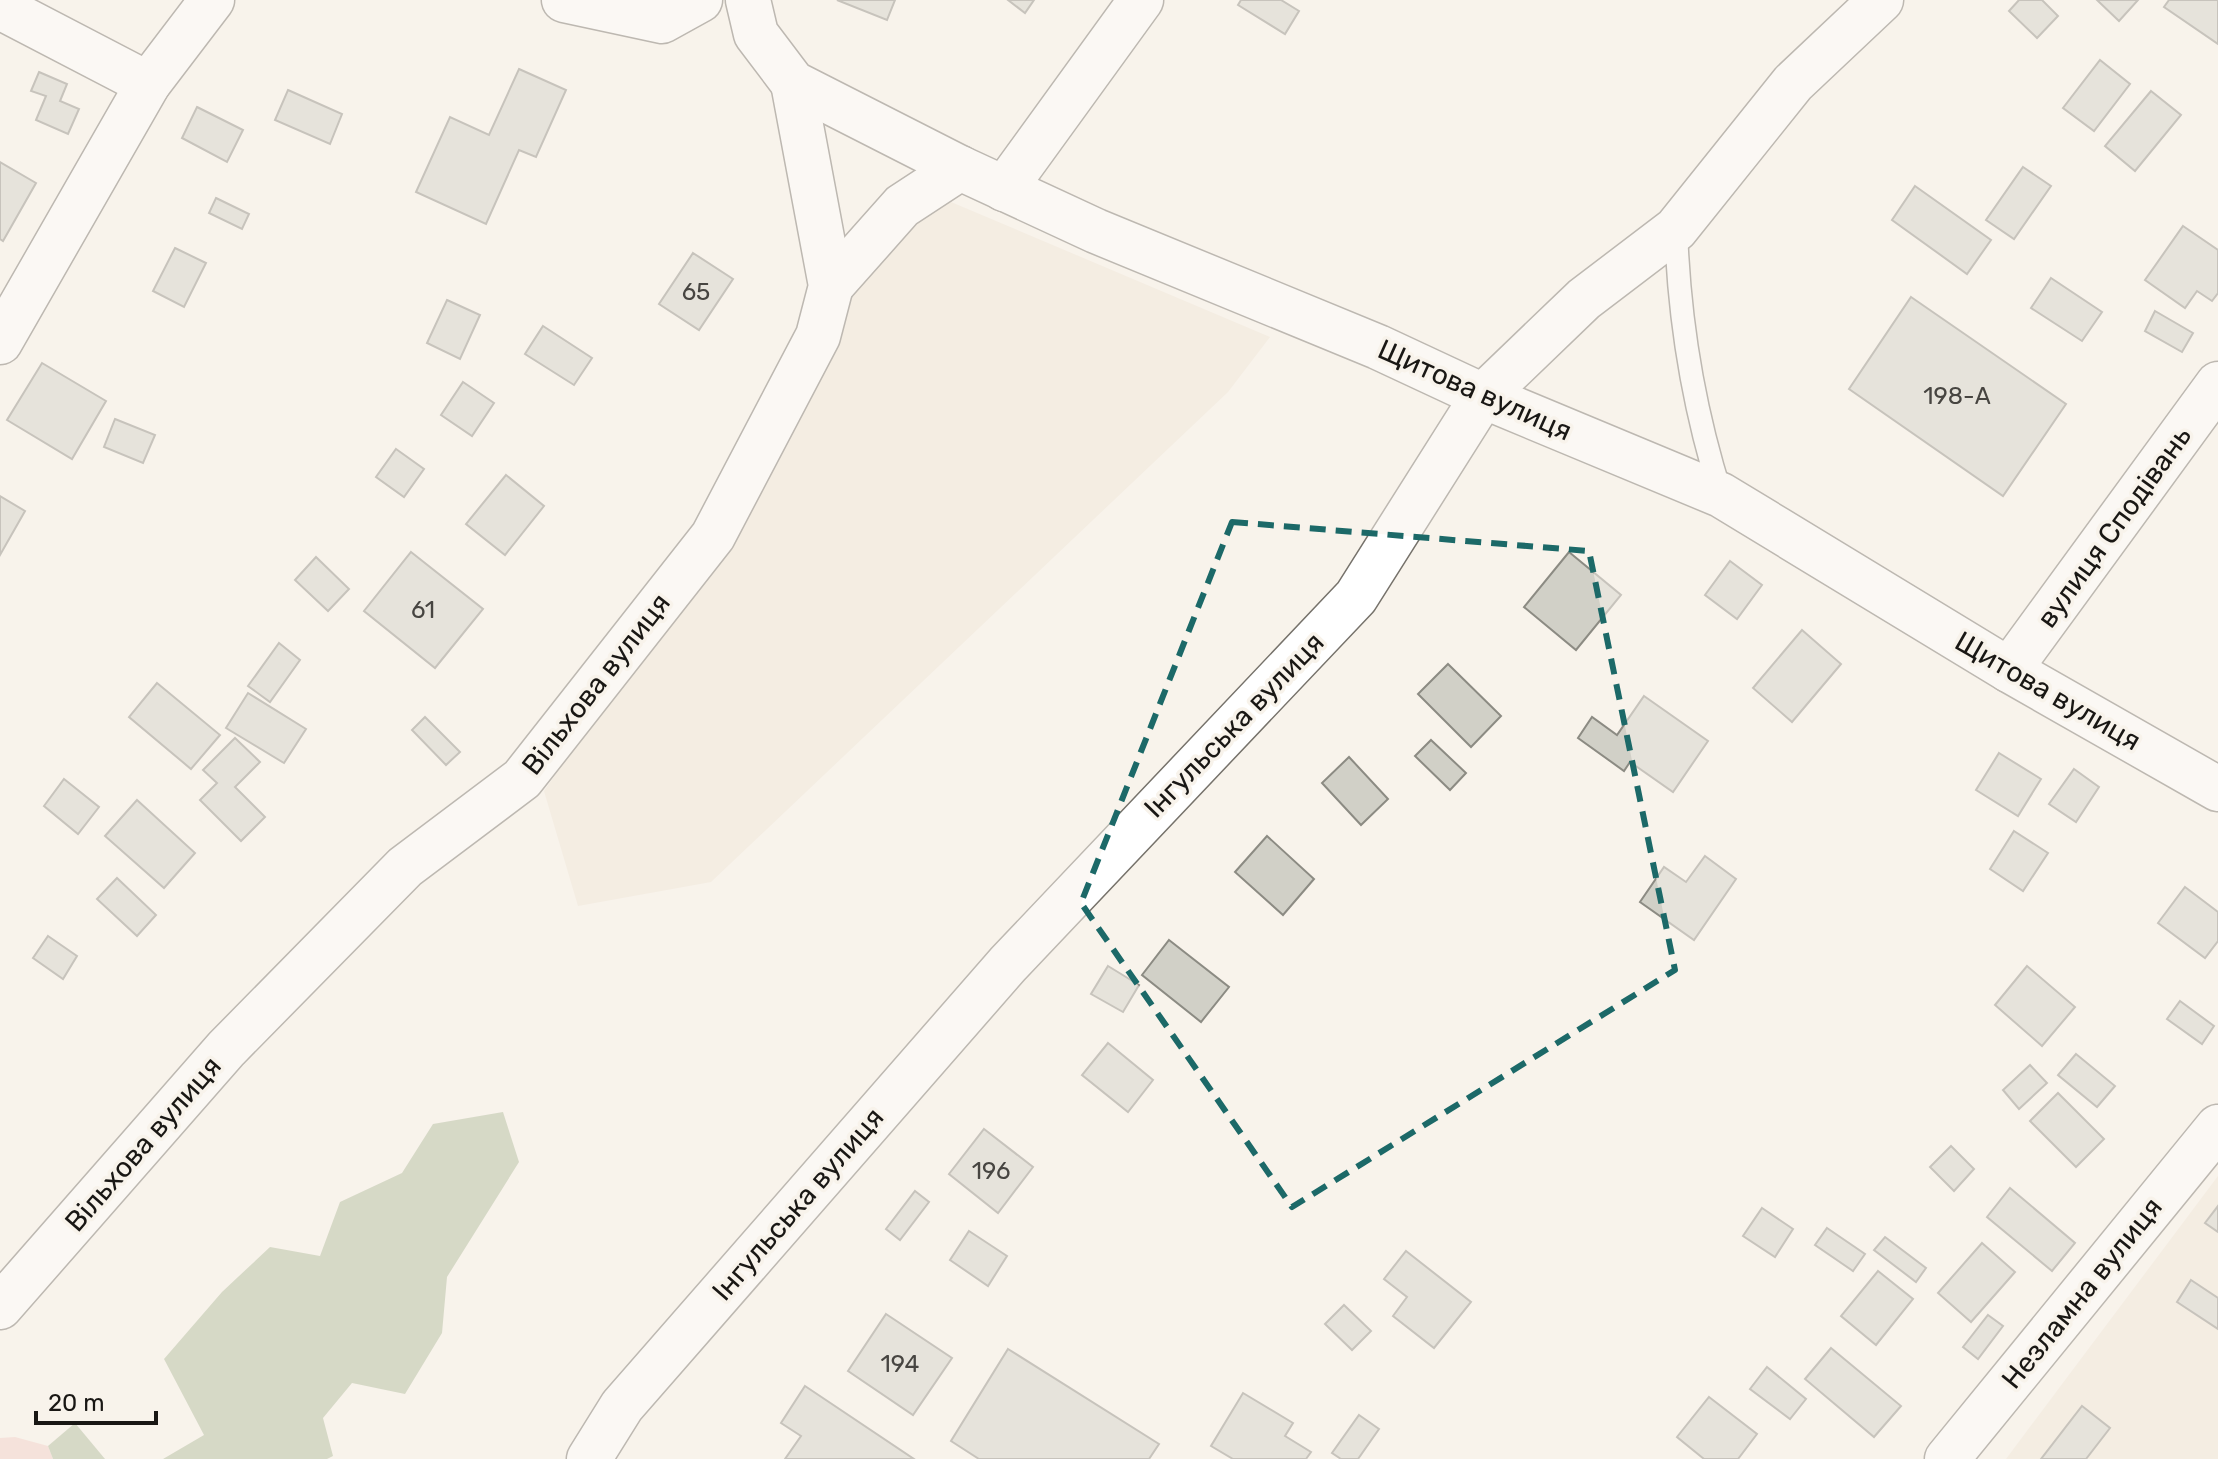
<svg xmlns="http://www.w3.org/2000/svg" width="2218" height="1459" font-family="Rubik,sans-serif">
	<style>
		.built { fill: #efe6d7 }
		.green { fill: #f2cfc8 }
		.water { fill: #aeba9a }
		.building { fill: #d1d0c7; stroke: #8c8b83; stroke-width: 2 }
		.lines { fill: none; stroke-linecap: round; stroke-linejoin: round }
		.lane-casing { stroke: #76726b; stroke-width: 25 }
		.street-casing { stroke: #76726b; stroke-width: 47 }
		.secondary-casing { stroke: #76726b; stroke-width: 47 }
		.lane { stroke: #fff; stroke-width: 22 }
		.street { stroke: #fff; stroke-width: 44 }
		.secondary { stroke: #fff; stroke-width: 44 }
		.marked { fill: none; stroke: #1c6968; stroke-width: 6; stroke-dasharray: 16 10; stroke-linejoin: round }
		.labels { text-anchor: middle; dominant-baseline: central; stroke-width: 7; stroke-linejoin: round; paint-order: stroke }
		.number-label { font-size: 24px; fill: #474541 }
		.street-label { font-size: 28px; fill: #191714; stroke: #f8f3eb }
	</style>
	<rect width="100%" height="100%" fill="#f8f3eb"/>
	<g class="built">
		<polygon points="951,202 1270,337 1228,392 711,882 578,906 544,791 728,528 826,352 879,243 908,214"/>
		<polygon points="2218,1176 2218,1459 2006,1459"/>
	</g>
	<polygon class="green" points="15,1437 48,1446 53,1459 0,1459 0,1438"/>
	<g class="water">
		<polygon points="503,1112 519,1162 447,1277 442,1333 405,1394 352,1383 323,1418 333,1456 327,1459 163,1459 204,1435 164,1359 222,1292 270,1247 320,1256 340,1202 402,1173 433,1124"/>
		<polygon points="75,1423 105,1459 53,1459 48,1446"/>
	</g>
	<g class="building">
		<polygon points="837,0 895,0 887,20"/>
		<polygon points="1008,0 1034,0 1025,13"/>
		<polygon points="1241,0 1281,0 1299,11 1285,34 1238,5"/>
		<polygon points="2019,0 2042,0 2058,16 2037,38 2009,11"/>
		<polygon points="2097,0 2138,0 2119,21"/>
		<polygon points="2169,0 2218,0 2218,44 2164,7"/>
		<polygon points="2100,60 2130,84 2094,131 2063,108"/>
		<polygon points="519,69 566,90 536,157 519,150 486,224 416,192 450,117 489,135"/>
		<polygon points="39,72 67,84 60,101 79,109 68,134 36,120 46,96 31,91"/>
		<polygon points="288,90 342,114 330,144 275,120"/>
		<polygon points="2151,91 2181,115 2135,171 2105,146"/>
		<polygon points="197,107 243,130 227,162 182,138"/>
		<polygon points="0,162 36,183 3,241 0,239"/>
		<polygon points="2023,167 2051,186 2014,239 1986,220"/>
		<polygon points="1915,186 1991,240 1967,274 1892,220"/>
		<polygon points="216,198 249,214 242,229 209,213"/>
		<polygon points="2183,226 2218,250 2218,293 2212,301 2197,291 2185,308 2145,280"/>
		<polygon points="175,248 206,263 184,307 153,291"/>
		<polygon points="693,253 733,279 699,330 659,304"/>
		<polygon points="2051,278 2102,312 2082,341 2031,308"/>
		<polygon points="1911,297 2066,404 2003,496 1849,389"/>
		<polygon points="447,300 480,315 460,359 427,343"/>
		<polygon points="2155,311 2193,333 2182,352 2145,331"/>
		<polygon points="543,326 592,358 574,385 525,354"/>
		<polygon points="42,363 106,401 72,459 7,420"/>
		<polygon points="463,382 494,403 472,436 441,415"/>
		<polygon points="115,419 155,435 143,463 104,447"/>
		<polygon points="396,449 424,469 404,497 376,477"/>
		<polygon points="506,475 544,506 505,555 466,524"/>
		<polygon points="0,496 25,511 0,555"/>
		<polygon points="411,552 483,609 435,668 364,611"/>
		<polygon points="1569,552 1621,595 1576,650 1524,607"/>
		<polygon points="316,557 349,589 328,611 295,580"/>
		<polygon points="1730,561 1762,585 1737,619 1705,595"/>
		<polygon points="1802,630 1841,664 1792,722 1753,688"/>
		<polygon points="279,643 300,660 270,702 248,686"/>
		<polygon points="1448,664 1501,716 1471,747 1418,694"/>
		<polygon points="157,683 220,735 191,769 129,717"/>
		<polygon points="248,693 306,729 284,763 226,728"/>
		<polygon points="1644,696 1708,741 1673,792 1630,762 1624,771 1578,738 1592,717 1617,735"/>
		<polygon points="425,717 460,752 446,765 412,730"/>
		<polygon points="235,738 260,762 235,787 265,817 241,841 200,800 217,783 203,770"/>
		<polygon points="1431,740 1466,773 1450,790 1415,756"/>
		<polygon points="1999,753 2041,779 2018,816 1976,790"/>
		<polygon points="1349,757 1388,799 1361,825 1322,783"/>
		<polygon points="2074,769 2099,787 2076,822 2049,804"/>
		<polygon points="64,779 99,807 78,834 44,806"/>
		<polygon points="137,800 195,853 164,888 105,836"/>
		<polygon points="2014,831 2048,853 2023,891 1990,869"/>
		<polygon points="1267,836 1314,879 1283,915 1235,872"/>
		<polygon points="1705,856 1736,879 1694,940 1640,902 1664,867 1686,882"/>
		<polygon points="117,878 156,915 137,936 97,899"/>
		<polygon points="2185,887 2218,912 2218,941 2205,958 2158,923"/>
		<polygon points="48,936 77,956 63,979 33,958"/>
		<polygon points="1169,940 1229,987 1201,1022 1142,975"/>
		<polygon points="1108,966 1139,985 1123,1012 1091,994"/>
		<polygon points="2027,966 2075,1007 2042,1046 1995,1005"/>
		<polygon points="2180,1001 2214,1026 2202,1044 2167,1019"/>
		<polygon points="1108,1043 1153,1080 1128,1112 1082,1075"/>
		<polygon points="2076,1054 2115,1086 2097,1107 2058,1075"/>
		<polygon points="2030,1065 2047,1083 2019,1109 2003,1090"/>
		<polygon points="2058,1093 2104,1139 2076,1167 2030,1121"/>
		<polygon points="984,1129 1033,1167 998,1213 949,1174"/>
		<polygon points="1951,1146 1974,1169 1954,1191 1930,1167"/>
		<polygon points="2010,1188 2075,1243 2052,1271 1987,1217"/>
		<polygon points="915,1191 929,1202 900,1240 886,1229"/>
		<polygon points="2218,1206 2218,1232 2205,1223"/>
		<polygon points="1762,1208 1793,1229 1775,1257 1743,1236"/>
		<polygon points="1827,1228 1865,1254 1853,1271 1815,1245"/>
		<polygon points="969,1231 1007,1256 988,1286 950,1260"/>
		<polygon points="1885,1237 1926,1268 1916,1282 1874,1250"/>
		<polygon points="1982,1243 2015,1272 1971,1322 1938,1293"/>
		<polygon points="1406,1251 1471,1302 1434,1348 1393,1316 1407,1297 1384,1279"/>
		<polygon points="1878,1271 1913,1299 1876,1345 1841,1316"/>
		<polygon points="2191,1280 2218,1298 2218,1329 2177,1302"/>
		<polygon points="1344,1305 1371,1331 1352,1350 1325,1324"/>
		<polygon points="886,1314 952,1358 913,1415 848,1371"/>
		<polygon points="1988,1315 2003,1326 1978,1359 1963,1347"/>
		<polygon points="1831,1348 1901,1406 1874,1437 1805,1379"/>
		<polygon points="1008,1349 1159,1444 1149,1459 979,1459 951,1441"/>
		<polygon points="1767,1367 1806,1399 1790,1419 1750,1389"/>
		<polygon points="805,1386 914,1459 785,1459 801,1436 781,1423"/>
		<polygon points="1243,1393 1293,1423 1285,1436 1311,1452 1306,1459 1233,1459 1211,1446"/>
		<polygon points="1709,1397 1757,1434 1738,1459 1704,1459 1677,1437"/>
		<polygon points="2082,1406 2110,1428 2086,1459 2041,1459"/>
		<polygon points="1359,1415 1379,1429 1358,1459 1341,1459 1332,1453"/>
	</g>
	<g class="lines">
		<g class="lane-casing">
			<path id="lane" d="M1676 229C1679 321 1693 407 1721 495"/>
		</g>
		<g class="street-casing">
			<g id="street">
				<polyline points="564,0 662,21 700,0"/>
				<polyline points="0,7 148,84"/>
				<polyline points="1004,189 1141,0"/>
				<polyline points="831,286 902,206 960,168"/>
				<polyline points="0,342 148,84 212,0"/>
				<polyline points="2009,670 2218,384"/>
				<polyline points="0,1307 226,1049 405,867 522,779 713,536 818,336 831,286 793,83"/>
				<polyline points="589,1459 622,1406 1008,964 1356,597 1483,396 1584,299 1676,229 1793,83 1881,0"/>
				<polyline points="1947,1459 2218,1127"/>
			</g>
		</g>
		<g class="secondary-casing">
			<polyline id="secondary" points="748,0 756,34 793,83 960,168 1096,231 1378,347 1483,396 1721,495 2009,670 2218,789"/>
		</g>
		<use href="#lane" class="lane"/>
		<use href="#street" class="street"/>
		<use href="#secondary" class="secondary"/>
	</g>
	<path d="M0 0H2218V1459H0ZM1232 522 1589 551 1675 970 1292 1207 1081 903Z" fill="#f8f3eb" fill-opacity=".55" fill-rule="evenodd"/>
	<path class="marked" d="M1232 522 1589 551 1675 970 1292 1207 1081 903Z"/>
	<g class="labels">
		<g class="number-label">
			<text x="696" y="292">65</text>
			<text x="1957" y="396">198-А</text>
			<text x="423" y="610">61</text>
			<text x="991" y="1171">196</text>
			<text x="900" y="1364">194</text>
		</g>
		<g class="street-label">
			<text transform="translate(1475 390) rotate(24)">Щитова вулиця</text>
			<text transform="translate(2114 527) rotate(-54)">вулиця Сподівань</text>
			<text transform="translate(596 684) rotate(-52)">Вільхова вулиця</text>
			<text transform="translate(2048 691) rotate(30)">Щитова вулиця</text>
			<text transform="translate(1234 725) rotate(-46)">Інгульська вулиця</text>
			<text transform="translate(143 1144) rotate(-49)">Вільхова вулиця</text>
			<text transform="translate(798 1204) rotate(-49)">Інгульська вулиця</text>
			<text transform="translate(2082 1293) rotate(-51)">Незламна вулиця</text>
		</g>
	</g>
	<path d="M36 1411v12h120v-12" fill="none" stroke="#191714" stroke-width="4"/>
	<text x="48" y="1411" font-size="24" fill="#191714" stroke="#f8f3eb" stroke-width="6" paint-order="stroke">20 m</text>
</svg>
